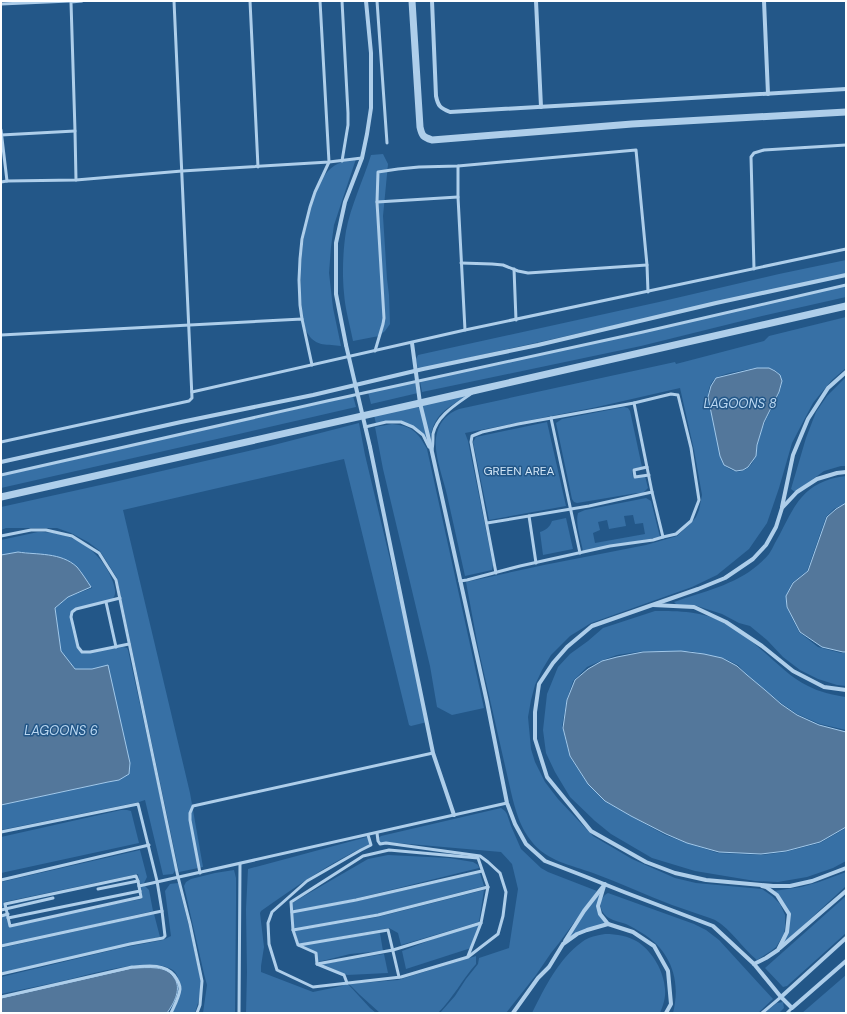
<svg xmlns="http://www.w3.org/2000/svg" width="847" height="1014" font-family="'DM Sans',sans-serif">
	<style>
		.green { fill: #3770a5; fill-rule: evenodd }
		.water { fill: #53779b; stroke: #a2c9eb }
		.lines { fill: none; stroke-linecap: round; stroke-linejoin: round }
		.service { stroke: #aeceea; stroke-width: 3 }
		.minor { stroke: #aeceea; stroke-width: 4 }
		.tertiary { stroke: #aeceea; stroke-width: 7 }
		.minor-bridge { stroke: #aeceea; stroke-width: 4 }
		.labels { text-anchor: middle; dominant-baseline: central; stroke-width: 3; stroke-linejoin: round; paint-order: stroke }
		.park-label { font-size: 12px; fill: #d2e6f7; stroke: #235788 }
		.water-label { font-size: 13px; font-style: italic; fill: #bad7f1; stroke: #235788 }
	</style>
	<rect width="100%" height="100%" fill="#235788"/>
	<g class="green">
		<path d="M383 154 388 164 383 216 387 279 389 295 390 324 385 331 379 336 353 341C350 325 345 309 344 293 342 274 343 250 346 231 351 205 363 181 371 155Z"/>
		<path d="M356 159 334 225 331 247 329 273 333 308 341 346C328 344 316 347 308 334 305 330 304 324 303 319 301 309 301 299 301 288 300 256 304 225 315 195 319 187 322 177 328 171 337 162 345 161 356 159Z"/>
		<polygon points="846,260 846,274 418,369 416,359 418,355 659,302 779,274"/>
		<polygon points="846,286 846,297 762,316 641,346 422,392 420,381"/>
		<path d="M846 317V368L832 380 821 393 813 403 804 420 792 443 779 488 767 523 749 549 717 575 692 587 591 623 570 636 551 655 542 670 535 685 531 700 528 717 531 749 535 762 545 782 558 799 593 836 632 859 675 878 696 883 762 889 772 896 780 904 785 915V927L784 934 776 947 771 951 757 960C742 948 732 930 715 920 711 918 706 917 701 915 691 912 682 908 672 905 646 895 620 883 593 873 571 865 547 861 532 842 520 828 515 809 511 792L478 647 466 582 544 565 646 545 677 536 691 523 696 517 699 510 702 495 694 450 680 388 597 407 465 433 468 441 493 565 492 570 465 576C459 549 453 522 447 495 443 477 432 451 437 433 440 421 448 413 459 409L675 362 676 364 764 341 769 336ZM757 368C766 368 777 367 781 377 785 389 770 410 765 422 762 428 760 435 758 442 755 451 757 459 749 467 745 470 739 473 735 471 732 471 726 467 724 465 721 461 709 404 708 397 708 390 710 382 716 378 721 374 749 369 757 368Z"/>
		<polygon points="846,377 846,466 841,466 824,471 795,492 791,489 806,438 816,412 827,396"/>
		<polygon points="417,382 418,393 371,404 368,392"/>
		<path d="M468 395C447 408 433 414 430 441L422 406 426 404Z"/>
		<polygon points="353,396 356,407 239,434 1,488 1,476"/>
		<polygon points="420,407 430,447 424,435 401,421 376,424 374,415"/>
		<polygon points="624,407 628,408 630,411 642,467 632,469 633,478 645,476 648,488 643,493 637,493 577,503 574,502 572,499 556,423 562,419"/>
		<polygon points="547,422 566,506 489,520 473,442 476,437"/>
		<polygon points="359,423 365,455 406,626 427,722 411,726 409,725 344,459 123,510 190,793 203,867 179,872 117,578 100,551 88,542 71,533 57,528 6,528 1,530 1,507 114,482 270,446"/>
		<path d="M392 424C412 426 418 432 427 449L484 708 452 715 437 707 430 666 383 469 375 427Z"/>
		<path d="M846 476V503L834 509 826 517 807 571 792 583 786 596V606L799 632 818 647 841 653H846V686L837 685 818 679 800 670 783 657 767 640 750 626 739 623 722 614 694 605H677L674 602C702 592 735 585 758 565 761 562 766 558 769 554 771 551 773 547 775 543 789 519 796 492 825 481 832 478 839 477 846 476Z"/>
		<path d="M646 498 651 501 660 537 583 551C581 540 575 523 578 513L585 510ZM633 515 635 524 643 523 645 534 595 543 593 533 600 530 598 522 607 520 609 529 626 526 624 516Z"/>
		<path d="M566 518 573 549 543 555 540 532C546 530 550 527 552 521Z"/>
		<path d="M38 532C48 532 59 533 69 537 89 544 106 562 113 582 115 589 117 594 112 600L76 608 71 612 80 651 82 653 123 647 127 648 128 650 176 869 173 874 163 875 145 800 139 802 1 830V805L108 782 119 780 108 665 92 669H75L61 651 55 608 68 597 92 588 77 567 29 553 18 552 1 555V540Z"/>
		<path d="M655 611C679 611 703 611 724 623 735 629 748 638 757 646 774 660 788 676 808 686 819 692 833 695 846 697V730L820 724 797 714 781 703 747 675 738 665 723 658 690 651H644L617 655 603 660 587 667 573 681 567 699 562 726 570 757 585 780 606 802 665 835 684 842 718 853 762 855 785 852 820 843 846 828V861L833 868 807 877 778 882 755 881 695 871 652 858 611 834 595 821 570 797 555 772 546 753 543 730 547 694 558 667 570 654 588 641 603 628Z"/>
		<polygon points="501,808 505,811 507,814 511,826 521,849 541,868 548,872 597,891 559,943 551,953 536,975 506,1013 440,1013 455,996 466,979 478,964 479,958 509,948 518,889 512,864 501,852 386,842 380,843 378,838 381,836"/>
		<polygon points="121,810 127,810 131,811 139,843 1,873 1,837"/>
		<path d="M367 837 370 844C331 862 295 887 261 911L260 913 264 947 261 966V972L313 992 342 986 347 983 370 1008 376 1013H246L247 972 246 909 248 869Z"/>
		<polygon points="140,850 147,877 144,883 140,884 138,874 4,902 4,907 1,908 1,882"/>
		<polygon points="388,855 449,858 473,862 478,865 479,868 346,901 292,911 292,903 368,859"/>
		<polygon points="234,870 236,878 236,903 235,1013 203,1013 207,985 204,974 184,886 186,882 191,879 215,873"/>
		<polygon points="846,872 846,886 783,944 789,912 774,891 801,887 819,882"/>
		<polygon points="480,873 484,886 377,914 294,929 293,912 358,901"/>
		<path d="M178 883 190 931 201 982 200 996 195 1013H172C174 1009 177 1004 178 999 180 990 181 974 171 969 147 956 85 976 58 982 39 986 20 990 1 994V977L121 948 163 940 171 936 165 891 170 884Z"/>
		<polygon points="145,886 149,890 153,911 1,946 1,917 7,915 10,927 89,909 97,909 98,907 142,899 141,887"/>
		<polygon points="603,887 597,907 607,924 596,926 565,942 574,928"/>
		<polygon points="484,890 479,922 401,945 398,933 389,928 299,944 294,931 378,917"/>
		<path d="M608 893 694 924 706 930 719 940 773 999 758 1013H673C682 978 669 947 637 930 634 928 630 926 626 924 621 922 614 921 609 918 599 912 597 899 608 893Z"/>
		<polygon points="846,896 846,933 797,977 787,986 783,987 765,968"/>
		<polygon points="154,914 160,937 1,973 1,961 2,960 1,948"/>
		<polygon points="479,924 481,927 473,947 471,948 406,969 402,951 436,938"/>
		<polygon points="380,933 383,951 350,954 318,962 316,953 300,945"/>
		<path d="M605 934C617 934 628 936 638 942 653 952 664 972 665 989 666 997 663 1006 660 1013H532C544 989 559 958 582 942 588 937 598 935 605 934Z"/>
		<polygon points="384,954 388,973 347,975 322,964"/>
		<path d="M476 956V964C462 980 453 998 438 1013H380L360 995 349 984 398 980Z"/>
		<polygon points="846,975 846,1013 802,1013"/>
		<polygon points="783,1002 784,1008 779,1013 764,1013 777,1003"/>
	</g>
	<g class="water">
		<polygon points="757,368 769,368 775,371 780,375 782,381 779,392 764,422 757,445 756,456 748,467 743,470 736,471 724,465 720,456 708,397 711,386 716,378"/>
		<polygon points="846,503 846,652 843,652 822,647 800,632 787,607 786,596 793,583 808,571 827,517 836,509"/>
		<path d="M18 552C37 555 61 552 77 567 82 573 87 581 91 587L68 597 55 608 61 651 75 669H92L108 665 130 763 129 774 119 780 108 782 1 805V555Z"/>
		<polygon points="681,651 704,654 722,658 737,666 747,675 765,690 781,704 797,715 819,725 846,732 846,827 820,842 786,851 761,854 719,852 687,843 666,834 631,816 605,801 588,784 570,756 563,728 567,700 575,680 588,669 602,661 617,657 643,652"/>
		<path d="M132 968C140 968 149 967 157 968 164 969 169 971 173 976 183 988 174 1003 167 1013H1V998Z"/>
	</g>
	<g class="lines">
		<g class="service">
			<polyline points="250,1 258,167"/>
			<polyline points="377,1 387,143"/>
			<polyline points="1,4 70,1"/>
			<polyline points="1,130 7,181"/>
			<polyline points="1,135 75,131"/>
			<polyline points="342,161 348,125 348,113 342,1"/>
			<polyline points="458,166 458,197 465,330"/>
			<polyline points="76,180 75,131 71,2 82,1"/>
			<polyline points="1,182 7,181 76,180 182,171 329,162 362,158"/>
			<polyline points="377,202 458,197"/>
			<polyline points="461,263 492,264 503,265 518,271 528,273 558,271 647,265"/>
			<polyline points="514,269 516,320"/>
			<polyline points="754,269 751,157 754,153 764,150 846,145"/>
			<polyline points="302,319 300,305 299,280 300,259 302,239 310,207 315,192 329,162 320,1"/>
			<polyline points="1,335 302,319 312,365"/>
			<polyline points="375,351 383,324 384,318 377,202 378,172 398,169 419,167 458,166 636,150 647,265 648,292"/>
			<polyline points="192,392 465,330 846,249"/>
			<polyline points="551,418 580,553"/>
			<polyline points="365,427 386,422 401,422 413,427 423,435 429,447"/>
			<polyline points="1,442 189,401 192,398 174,1"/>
			<path d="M432 450C433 445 433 440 433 434 437 415 457 404 472 393"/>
			<polyline points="647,467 634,470 635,477 649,475"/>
			<polyline points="1,475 327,401 643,332 846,285"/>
			<polyline points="652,492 663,537"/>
			<polyline points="529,516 536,563"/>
			<polyline points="487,523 589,506 652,492 634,403"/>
			<polyline points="1,536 31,530 46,530 72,536 99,553 116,580 178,877 190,924 202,981 200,1005 197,1013"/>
			<polyline points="460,581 467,580 520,566 610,546 653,540 663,537 676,534 691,521 699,500 691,448 678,395 671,394 634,403 518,424 482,432 472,436 471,442 496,573"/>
			<polyline points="120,598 76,609 72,612 71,617 78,647 82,652 90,652 129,644"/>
			<polyline points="106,602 116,647"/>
			<polyline points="1,832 138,804 157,881 162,911 165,936 163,938 130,944 1,974"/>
			<polyline points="368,835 371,845 361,850 307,881 272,912 268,923 269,944 277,970 313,987 401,977 468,957 498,934 503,916 506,892 500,873 488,862 480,856 386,843 380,844 378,841 377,833"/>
			<polyline points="200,873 190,820 190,813 193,806 433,753"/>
			<polygon points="136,876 138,881 141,897 10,926 5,904"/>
			<polyline points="1,880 149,845"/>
			<polyline points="139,886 507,803"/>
			<polyline points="98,889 138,881"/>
			<polyline points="1,910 53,898"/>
			<polyline points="292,912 356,900 482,871"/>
			<polyline points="1,916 8,914"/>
			<polyline points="8,918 140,891"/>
			<polyline points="293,930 378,915 488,887"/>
			<polyline points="299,945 388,930 399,977"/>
			<polyline points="1,946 162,911"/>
			<polyline points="317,964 393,950 481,923"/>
			<polyline points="347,983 344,975 317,964 316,953 298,945 293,930 291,902 363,856 389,850 478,858 488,887 481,923 468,956"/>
			<path d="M1 997 132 967C146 966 164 963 174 975 177 979 180 984 180 989 179 998 174 1006 171 1013"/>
			<polyline points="239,1013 240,864"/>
			<polyline points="762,1013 781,997"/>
			<polyline points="787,1013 792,1008"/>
		</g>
		<g class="minor">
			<path d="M432 1 436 96C438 106 440 108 450 112L846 89"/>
			<polyline points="536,1 541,107"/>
			<polyline points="764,1 768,94"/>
			<polyline points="412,343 420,403 432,452 487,702 507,803 515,824 526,844 545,861 584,876 624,892 713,926 754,964 781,997"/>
			<polyline points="346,345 336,294 336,243 345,202 362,158 367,134 371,108 371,53 366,1"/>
			<polyline points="370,447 433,753 454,815"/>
			<polyline points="1,462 181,422 313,395 423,369 538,345 716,303 846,275"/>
			<polyline points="846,472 837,473 817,479 797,492 782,508 776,527 766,545 753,559 725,578 698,589 592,626 567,647 553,663 539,684 535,712 535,739 547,777 591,831 646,862 675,873 706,880 773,886 790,886 812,881 846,868"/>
			<polyline points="782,507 793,455 808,419 828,388 846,372"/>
			<polyline points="653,605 694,607 726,622 762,646 793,671 824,687 846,690"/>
			<polyline points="604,886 598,906 600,914 608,924"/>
			<polyline points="846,938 781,997 792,1008 846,961"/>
			<polyline points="565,941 584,911 605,884"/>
			<polyline points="780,948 846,891"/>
			<polyline points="754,964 766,958 778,950 787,932 789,914 777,895 766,887 762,886"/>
			<polyline points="513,1013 538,978 549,967 563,944 577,934 587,930 608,924 633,932 654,946 668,971 671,1004 666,1013"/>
		</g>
		<g class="tertiary">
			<path d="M412 1 420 127C422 136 423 137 432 140L632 124 846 112"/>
			<polyline points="1,497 420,403 477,390 846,306"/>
		</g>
		<polyline class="minor-bridge" points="346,345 370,447"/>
	</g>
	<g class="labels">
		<g class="park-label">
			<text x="519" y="471">GREEN AREA</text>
		</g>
		<g class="water-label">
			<text x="740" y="403">LAGOONS 8</text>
			<text x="61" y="730">LAGOONS 6</text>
		</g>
	</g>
	<rect width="847" height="1014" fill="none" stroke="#ffffff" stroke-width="4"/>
</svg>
